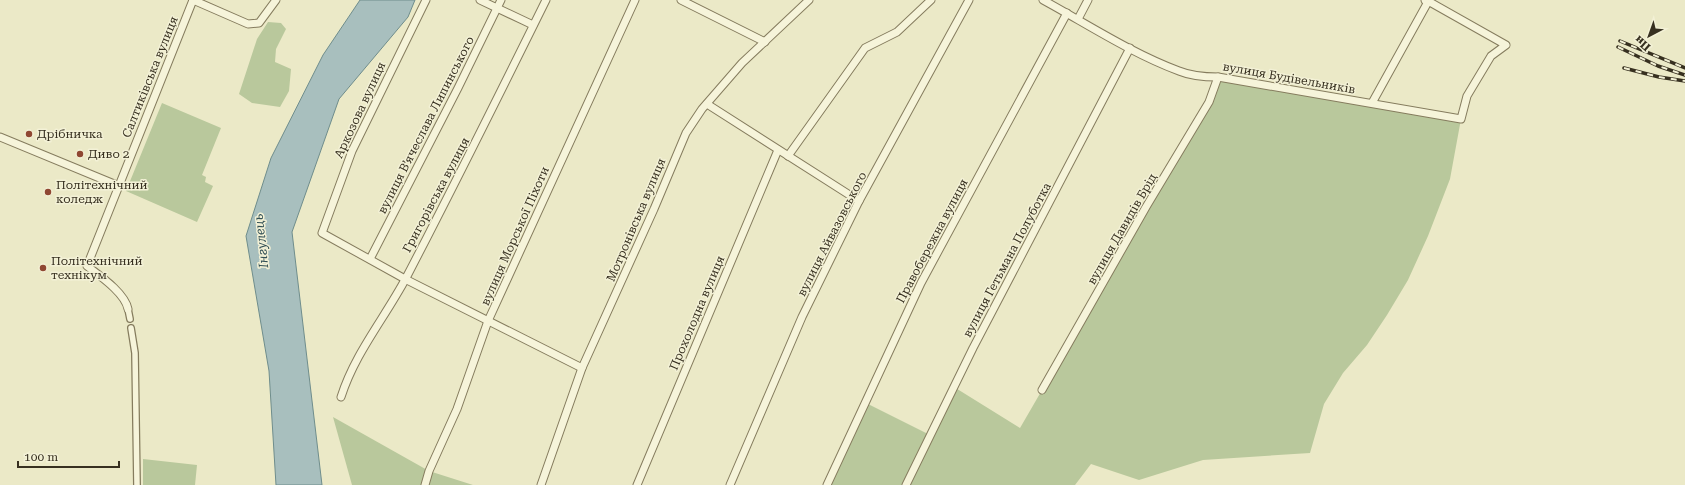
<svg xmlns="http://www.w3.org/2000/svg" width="1685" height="485" font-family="'Roboto Serif',serif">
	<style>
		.green { fill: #b9c89c }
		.water { fill: #a8bfbe; stroke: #6f8d8c }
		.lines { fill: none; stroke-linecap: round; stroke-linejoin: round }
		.pedestrian-casing { stroke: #857c5e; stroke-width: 8 }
		.minor-casing { stroke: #857c5e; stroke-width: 9 }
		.tertiary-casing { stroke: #857c5e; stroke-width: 11 }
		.pedestrian { stroke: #f6f4da; stroke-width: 5.5 }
		.minor { stroke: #f6f4da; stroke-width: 7 }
		.tertiary { stroke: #f6f4da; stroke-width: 9 }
		.rail-casing { stroke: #373020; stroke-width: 3.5 }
		.rail { stroke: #f3f1d6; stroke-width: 2; stroke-dasharray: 6; stroke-linecap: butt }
		.poi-dot { fill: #8f4732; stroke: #f3f1d6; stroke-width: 1.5 }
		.labels { text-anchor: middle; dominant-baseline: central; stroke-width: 3; stroke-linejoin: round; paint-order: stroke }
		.street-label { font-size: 12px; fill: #373020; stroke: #f3f1d6 }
		.poi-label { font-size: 12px; fill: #373020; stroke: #f3f1d6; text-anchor: start }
		.water-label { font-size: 13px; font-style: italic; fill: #314f55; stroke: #f3f1d6 }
	</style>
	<rect width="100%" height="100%" fill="#ebe9c7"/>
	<g class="green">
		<polygon points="268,22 281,23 286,29 276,49 275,62 291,69 289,91 280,107 252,103 239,94 257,39"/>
		<polygon points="1218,77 1461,119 1450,179 1428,236 1408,280 1387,315 1367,345 1343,373 1324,404 1310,453 1203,460 1139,480 1091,464 1075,485 827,485 866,403 930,435 954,387 1020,428 1209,102"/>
		<polygon points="162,103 221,128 202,175 206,177 205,182 213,186 197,222 126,191"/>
		<polygon points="333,417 429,471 473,485 352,485"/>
		<polygon points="143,459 197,465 195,485 143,485"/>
	</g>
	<polygon class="water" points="360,0 415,0 408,17 339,99 292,232 322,485 276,485 269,371 246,236 271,158 323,55"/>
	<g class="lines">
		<g class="pedestrian-casing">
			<g id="pedestrian">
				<polyline points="128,309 130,319"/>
				<polyline points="131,328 135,353 137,485"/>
			</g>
		</g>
		<g class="minor-casing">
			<g id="minor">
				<polyline points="193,0 248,24 259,23 276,0"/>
				<polyline points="426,0 352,151 322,233 405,279 582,368"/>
				<polyline points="480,0 533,25"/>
				<polyline points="681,0 765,42"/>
				<path d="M1043 0C1087 24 1131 53 1179 71 1191 76 1205 77 1218 77L1461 119 1467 96 1491 56 1506 45 1428 1"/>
				<polyline points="1078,19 1088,0"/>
				<polyline points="1372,103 1429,0"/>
				<polyline points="707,104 859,201"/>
				<polyline points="0,137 119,186"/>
				<polyline points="788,156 865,48 897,32 931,0"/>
				<polyline points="370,259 458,88 501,0"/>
				<path d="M128 309C125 293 100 276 87 266L193 0"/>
				<polyline points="1042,390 1146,207 1209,102 1218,77"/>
				<path d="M341 397C355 353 384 319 406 278 454 186 500 93 546 0"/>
				<polyline points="425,485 429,471 457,409 488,321 635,0"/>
				<polyline points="541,485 582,368 654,209 686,133 702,109 742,63 809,0"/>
				<polyline points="637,485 778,150"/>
				<polyline points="730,485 802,317 859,201 969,0"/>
				<polyline points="827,485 921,283 1067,13"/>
				<polyline points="906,485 973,348 1130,48"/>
			</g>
		</g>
		<g class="tertiary-casing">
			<polyline id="tertiary" points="1426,0 1428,1"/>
		</g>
		<use href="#pedestrian" class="pedestrian"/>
		<use href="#minor" class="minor"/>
		<use href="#tertiary" class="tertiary"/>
		<g class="rail-casing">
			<g id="rail">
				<polyline points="1620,41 1685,68"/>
				<polyline points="1618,47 1658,66 1685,75"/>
				<polyline points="1624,68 1659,77 1685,81"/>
			</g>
		</g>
		<use href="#rail" class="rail"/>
	</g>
	<g class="poi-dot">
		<circle cx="29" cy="134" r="4"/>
		<circle cx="80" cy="154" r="4"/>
		<circle cx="48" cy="192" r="4"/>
		<circle cx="43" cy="268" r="4"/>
	</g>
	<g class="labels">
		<g class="street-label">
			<text transform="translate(150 77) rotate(-68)">Салтиківська вулиця</text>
			<text transform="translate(1289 78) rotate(10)">вулиця Будівельників</text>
			<text transform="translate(360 110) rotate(-65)">Аркозова вулиця</text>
			<text transform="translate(426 125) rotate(-63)">вулиця В’ячеслава Липинського</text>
			<text transform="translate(436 195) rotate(-62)">Григорівська вулиця</text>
			<text transform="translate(636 220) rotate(-67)">Мотронівська вулиця</text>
			<text transform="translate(1122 229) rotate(-60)">вулиця Давидів Брід</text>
			<text transform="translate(832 234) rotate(-63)">вулиця Айвазовського</text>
			<text transform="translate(515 236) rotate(-66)">вулиця Морської Піхоти</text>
			<text transform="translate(932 241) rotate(-62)">Правобережна вулиця</text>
			<text transform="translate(1007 260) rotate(-62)">вулиця Гетьмана Полуботка</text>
			<text transform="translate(697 313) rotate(-67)">Прохолодна вулиця</text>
		</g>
		<g class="poi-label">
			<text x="37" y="134">Дрібничка</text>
			<text x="88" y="154">Диво 2</text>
			<text x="56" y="185">Політехнічний<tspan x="56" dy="14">коледж</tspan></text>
			<text x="51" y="261">Політехнічний<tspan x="51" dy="14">технікум</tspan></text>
		</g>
		<g class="water-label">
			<text transform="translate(261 241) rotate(-96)">Інгулець</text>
		</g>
	</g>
	<g transform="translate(1649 36) rotate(221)" stroke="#f3f1d6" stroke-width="3" paint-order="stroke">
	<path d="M0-3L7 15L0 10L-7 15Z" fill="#373020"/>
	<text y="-6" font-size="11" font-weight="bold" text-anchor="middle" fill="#373020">Пн</text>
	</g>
	<path d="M18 461v6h101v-6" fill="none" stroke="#373020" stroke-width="2"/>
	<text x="24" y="461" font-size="12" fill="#373020" stroke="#f3f1d6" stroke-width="3" paint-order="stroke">100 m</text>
</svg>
